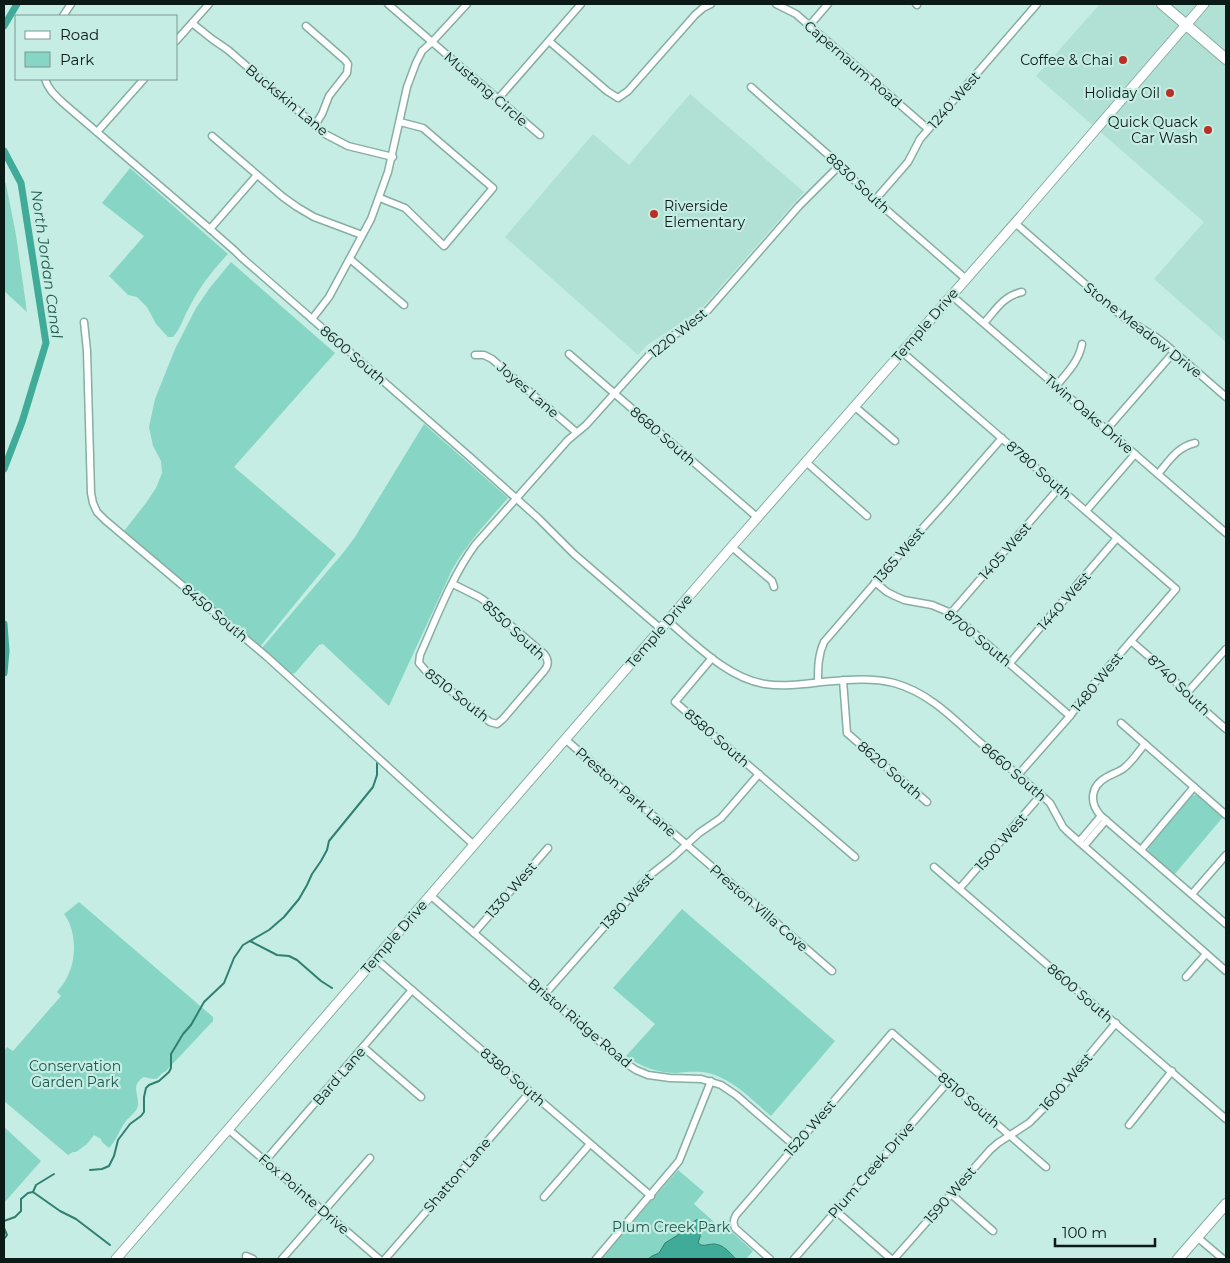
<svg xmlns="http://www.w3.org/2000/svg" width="1230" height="1263" font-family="Montserrat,sans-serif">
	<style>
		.built { fill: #b1e0d5 }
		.green { fill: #87d6c5 }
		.water { fill: #40ab98; stroke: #308071 }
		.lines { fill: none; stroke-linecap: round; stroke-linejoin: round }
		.stream { stroke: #308071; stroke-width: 2 }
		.canal { stroke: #40ab98; stroke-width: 7 }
		.street-casing { stroke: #87ada4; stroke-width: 9 }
		.secondary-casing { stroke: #87ada4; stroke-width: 11 }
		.primary-casing { stroke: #87ada4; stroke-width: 12 }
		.street { stroke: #fff; stroke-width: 6 }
		.secondary { stroke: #fff; stroke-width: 9 }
		.primary { stroke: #fff; stroke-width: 10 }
		.poi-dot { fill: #bb2e22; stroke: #c5ede3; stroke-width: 2 }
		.labels { text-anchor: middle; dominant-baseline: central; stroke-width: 4.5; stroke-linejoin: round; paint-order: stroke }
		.poi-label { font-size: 14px; fill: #0c1a17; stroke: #c5ede3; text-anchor: end }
		.street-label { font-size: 14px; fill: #0c1a17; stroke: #c5ede3 }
		.park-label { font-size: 14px; fill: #1d574d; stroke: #c5ede3 }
		.water-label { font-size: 15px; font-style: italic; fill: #245e53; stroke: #c5ede3 }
	</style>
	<rect width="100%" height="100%" fill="#c5ede3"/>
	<g class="built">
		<polygon points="1100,4 1226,4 1226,342 1154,279 1204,222 1036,76"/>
		<polygon points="690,94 804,192 700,310 647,345 638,355 505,237 593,134 629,165"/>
	</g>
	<g class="green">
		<path d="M130 168 228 254C213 270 200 286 190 306 184 316 181 328 173 337H168L156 324 147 307 137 297 128 295 109 276 144 236 102 203Z"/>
		<polygon points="4,181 6,184 16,235 27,312 4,291"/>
		<polygon points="231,262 335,353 234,467 336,554 259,648 124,531 146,503 156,488 162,473 161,461 153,446 149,427 155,399 175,349 196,308 209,289"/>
		<path d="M424 424 508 498C488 521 467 543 452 570L389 706 323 644 319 645 295 673 292 674 262 648 343 553 355 537Z"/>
		<polygon points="1195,795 1198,795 1223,817 1174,875 1148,853 1148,851 1149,847 1192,796"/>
		<path d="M79 902 213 1017V1021L166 1071C155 1076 163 1082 144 1077 130 1085 139 1094 138 1105 137 1112 130 1116 126 1121 119 1130 117 1140 109 1148L102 1142 101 1139 94 1135 87 1144 76 1152H73L68 1155 4 1101V1051L7 1047 13 1051 61 996 57 992C61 987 66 981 68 975 77 958 76 929 64 914Z"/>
		<path d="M682 909 835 1041 771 1116C752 1100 733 1079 708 1073 697 1071 687 1072 677 1073 658 1073 641 1067 626 1056L655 1024 613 988Z"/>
		<polygon points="4,1127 41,1161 4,1203"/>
		<polygon points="678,1170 704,1192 694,1204 724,1231 729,1227 733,1233 753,1251 746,1259 604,1259 602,1258"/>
	</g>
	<path class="water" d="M702 1219C704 1224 704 1226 701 1230L700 1237 698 1243 701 1245C705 1246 709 1244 714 1244 723 1244 730 1253 736 1259H648L652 1256 659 1253 665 1243 678 1235 686 1225 692 1223 696 1220Z"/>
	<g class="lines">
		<g class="stream">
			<polyline points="250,941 277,955 289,956 297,960 321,981 332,988"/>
			<polyline points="90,1170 102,1169 109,1166 114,1156 118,1140 130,1124 141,1116 144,1112 144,1097 146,1088 149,1085 159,1081 169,1072 171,1068 171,1054 183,1034 191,1025 204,1002 224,983 234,958 243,945 269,930 284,917 299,899 307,885 312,874 321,861 327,850 329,841 373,787 377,775 377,761"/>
			<polyline points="33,1192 36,1185 54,1174"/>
			<polyline points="4,1221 15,1217 21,1211 21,1199 28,1193 33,1192 60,1211 76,1219 110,1245"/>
			<polyline points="4,1228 7,1235 4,1239"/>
		</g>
		<g class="canal">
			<polyline points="4,26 17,4"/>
			<polyline points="4,151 21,183 46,343 22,422 4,469"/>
			<polyline points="4,624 6,651 4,673"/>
		</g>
		<g class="street-casing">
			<g id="street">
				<polyline points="388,4 540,135"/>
				<polyline points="776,4 796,14 928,129"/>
				<polyline points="916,4 917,5"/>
				<polyline points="63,16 71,4"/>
				<polyline points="192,23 212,39 228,50 325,134 348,146 393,157"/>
				<polyline points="306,26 345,60 348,64 347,73 329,96 322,114 315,125"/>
				<polyline points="809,26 828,4"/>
				<polyline points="176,41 209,4"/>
				<polyline points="549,41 607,91 618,98 628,91 695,15 703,8 711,4"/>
				<path d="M45 79C48 89 55 95 62 102L210 229 235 251 241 257 470 457 538 518 574 554 661 629"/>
				<polyline points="751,87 833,159 866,192 966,279"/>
				<polyline points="498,99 581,4"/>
				<polyline points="97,132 144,79"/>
				<polyline points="212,136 283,197 297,207 314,217 362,235"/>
				<polyline points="380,198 405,208 444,246 493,188 423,128 400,122"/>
				<polyline points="875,200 908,162 920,139 1037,4"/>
				<polyline points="1015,223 1123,317 1156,337 1165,344 1226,397"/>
				<polyline points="210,229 257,175"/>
				<polyline points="350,259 404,305"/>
				<polyline points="951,295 1226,533"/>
				<polyline points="312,319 329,297 371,219 388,172 407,87 416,63 422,51 432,42 467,4"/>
				<polyline points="84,322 87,351 91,493 93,503 97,512 105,520 266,656 474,845"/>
				<path d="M984 323C996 310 1003 296 1022 292"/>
				<polyline points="902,352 1176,589 1092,686 1070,716 1018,775"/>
				<polyline points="569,354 758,518"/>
				<polyline points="475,355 484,355 492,359 576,432"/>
				<path d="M1056 386C1067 373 1079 361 1082 344"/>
				<polyline points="854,406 895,441"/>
				<polyline points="1107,429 1174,352"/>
				<polyline points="806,462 867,516"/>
				<path d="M1158 474C1169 461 1177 447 1195 443"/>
				<polyline points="1086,511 1135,454"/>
				<polyline points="732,547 772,581 774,587"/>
				<polyline points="875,582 887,592 895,596 904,600 932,605 951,613 1070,716"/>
				<path d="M453 584 479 597 485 601 501 617 544 654C549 660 549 665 544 671L503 719 497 724 490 722 426 671 419 663 420 655C436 619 452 576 475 545L568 440 586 425 650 354 662 343 694 322 708 310 799 206 840 165"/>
				<polyline points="951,613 1059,488"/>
				<path d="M668 621C696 645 728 678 765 684 784 687 804 684 822 682 845 680 871 677 894 683 927 692 951 716 975 738 997 757 1019 776 1041 795L1050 803 1063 827 1068 832 1226 971"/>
				<polyline points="1131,641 1168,673 1186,694 1226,729"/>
				<polyline points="712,658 675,702 855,857"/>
				<polyline points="1010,663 1117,538"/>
				<polyline points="843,680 847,733 927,802"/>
				<path d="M818 682C818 668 818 655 824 642L919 532 947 501 1002 438"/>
				<polyline points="1186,694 1226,649"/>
				<polyline points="1121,723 1226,815"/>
				<polyline points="565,739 832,971"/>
				<path d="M1145 744C1138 752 1132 762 1124 768 1119 772 1112 774 1107 777 1090 786 1089 803 1101 816L1226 924"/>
				<polyline points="1079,842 1101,816"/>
				<polyline points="1084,846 1106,820"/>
				<polyline points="1141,850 1194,787"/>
				<polyline points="934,867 1226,1119"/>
				<polyline points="960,888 1041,795"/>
				<polyline points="1192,894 1226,855"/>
				<polyline points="430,895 621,1060 636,1070 648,1075 670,1078 701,1079 721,1085 736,1095 795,1146"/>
				<polyline points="474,933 548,848"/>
				<polyline points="376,959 651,1196"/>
				<polyline points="1186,977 1206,954"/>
				<polyline points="545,994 649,876 673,857 699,833 721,818 759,774"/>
				<polyline points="363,1047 421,1097"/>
				<polyline points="1129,1125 1172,1071"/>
				<polyline points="228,1129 379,1259"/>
				<polyline points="265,1161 412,990"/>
				<polyline points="951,1194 993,1231"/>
				<polyline points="544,1197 590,1144"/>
				<polyline points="836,1211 891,1259"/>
				<polyline points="1197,1237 1223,1259"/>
				<polyline points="246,1256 253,1259"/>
				<polyline points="282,1259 370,1158"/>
				<polyline points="385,1259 530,1092"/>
				<polyline points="596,1259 679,1161 711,1081"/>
				<path d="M770 1259 735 1228C733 1223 733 1220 736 1215L892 1033 1046 1167"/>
				<polyline points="794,1259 948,1082"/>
				<polyline points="894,1259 990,1150 998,1143 1029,1123 1048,1104 1116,1023"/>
			</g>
		</g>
		<g class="secondary-casing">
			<polyline id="secondary" points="116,1259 728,551 1023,214 1204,4"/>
		</g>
		<g class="primary-casing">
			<g id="primary">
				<polyline points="1162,4 1226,59"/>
				<polyline points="1178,1259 1226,1204"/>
			</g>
		</g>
		<use href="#street" class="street"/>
		<use href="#secondary" class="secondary"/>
		<use href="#primary" class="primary"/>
	</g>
	<g class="poi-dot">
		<circle cx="1123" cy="60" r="5"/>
		<circle cx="1170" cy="93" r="5"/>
		<circle cx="1208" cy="130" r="5"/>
		<circle cx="654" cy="214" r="5"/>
	</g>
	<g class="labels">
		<g class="poi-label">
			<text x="1113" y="60">Coffee &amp; Chai</text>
			<text x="1160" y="93">Holiday Oil</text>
			<text x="1198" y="122">Quick Quack<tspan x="1198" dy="16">Car Wash</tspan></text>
			<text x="664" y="206" text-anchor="start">Riverside<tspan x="664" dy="16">Elementary</tspan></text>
		</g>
		<g class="street-label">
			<text transform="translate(853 64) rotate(41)">Capernaum Road</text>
			<text transform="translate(486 89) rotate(41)">Mustang Circle</text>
			<text transform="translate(287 100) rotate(40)">Buckskin Lane</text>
			<text transform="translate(954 100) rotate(-49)">1240 West</text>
			<text transform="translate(858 183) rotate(43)">8830 South</text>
			<text transform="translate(925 325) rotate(-49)">Temple Drive</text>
			<text transform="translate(1143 330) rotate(38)">Stone Meadow Drive</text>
			<text transform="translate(678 333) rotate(-39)">1220 West</text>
			<text transform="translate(353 355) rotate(41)">8600 South</text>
			<text transform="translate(528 390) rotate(41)">Joyes Lane</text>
			<text transform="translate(1089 414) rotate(41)">Twin Oaks Drive</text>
			<text transform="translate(663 436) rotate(41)">8680 South</text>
			<text transform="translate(1039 470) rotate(41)">8780 South</text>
			<text transform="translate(1005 551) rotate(-49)">1405 West</text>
			<text transform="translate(899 555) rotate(-49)">1365 West</text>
			<text transform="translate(1064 601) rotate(-49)">1440 West</text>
			<text transform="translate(215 613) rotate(40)">8450 South</text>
			<text transform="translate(514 630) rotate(43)">8550 South</text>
			<text transform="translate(659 631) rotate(-49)">Temple Drive</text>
			<text transform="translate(978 638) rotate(39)">8700 South</text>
			<text transform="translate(1097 682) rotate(-51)">1480 West</text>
			<text transform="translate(1179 685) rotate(44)">8740 South</text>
			<text transform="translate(457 695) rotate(38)">8510 South</text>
			<text transform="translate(717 738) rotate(41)">8580 South</text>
			<text transform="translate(890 770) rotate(41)">8620 South</text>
			<text transform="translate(1014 772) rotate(41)">8660 South</text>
			<text transform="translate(626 792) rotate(41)">Preston Park Lane</text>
			<text transform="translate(1001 842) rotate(-49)">1500 West</text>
			<text transform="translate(511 890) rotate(-49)">1330 West</text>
			<text transform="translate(627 901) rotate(-48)">1380 West</text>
			<text transform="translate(759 908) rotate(41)">Preston Villa Cove</text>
			<text transform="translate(394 937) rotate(-49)">Temple Drive</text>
			<text transform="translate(1080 993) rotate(41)">8600 South</text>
			<text transform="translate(580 1023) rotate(40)">Bristol Ridge Road</text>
			<text transform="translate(339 1076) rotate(-49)">Bard Lane</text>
			<text transform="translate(513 1077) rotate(41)">8380 South</text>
			<text transform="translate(1066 1082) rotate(-49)">1600 West</text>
			<text transform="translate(969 1100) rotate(41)">8510 South</text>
			<text transform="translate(810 1128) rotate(-49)">1520 West</text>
			<text transform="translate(871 1170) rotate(-49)">Plum Creek Drive</text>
			<text transform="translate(457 1175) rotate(-49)">Shatton Lane</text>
			<text transform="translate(304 1194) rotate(41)">Fox Pointe Drive</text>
			<text transform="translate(950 1195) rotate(-49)">1590 West</text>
		</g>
		<g class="park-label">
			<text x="75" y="1066">Conservation<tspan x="75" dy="16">Garden Park</tspan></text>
			<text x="671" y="1227">Plum Creek Park</text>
		</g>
		<g class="water-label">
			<text transform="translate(47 264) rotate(82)">North Jordan Canal</text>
		</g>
	</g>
	<rect width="1230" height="1263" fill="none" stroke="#0c1a17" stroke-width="10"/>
	<rect x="15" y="15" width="162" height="65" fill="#c5ede3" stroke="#7b9991"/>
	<rect x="25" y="31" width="25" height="8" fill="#ffffff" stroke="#7b9991"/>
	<text x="60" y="40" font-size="15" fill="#0c1a17">Road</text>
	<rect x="25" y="52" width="25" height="15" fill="#87d6c5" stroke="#7b9991"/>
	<text x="60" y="65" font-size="15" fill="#0c1a17">Park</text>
	<path d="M1055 1238v8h100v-8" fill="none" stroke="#0c1a17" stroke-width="2.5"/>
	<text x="1062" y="1238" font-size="15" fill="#0c1a17" stroke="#c5ede3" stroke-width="4" paint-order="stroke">100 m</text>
</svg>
